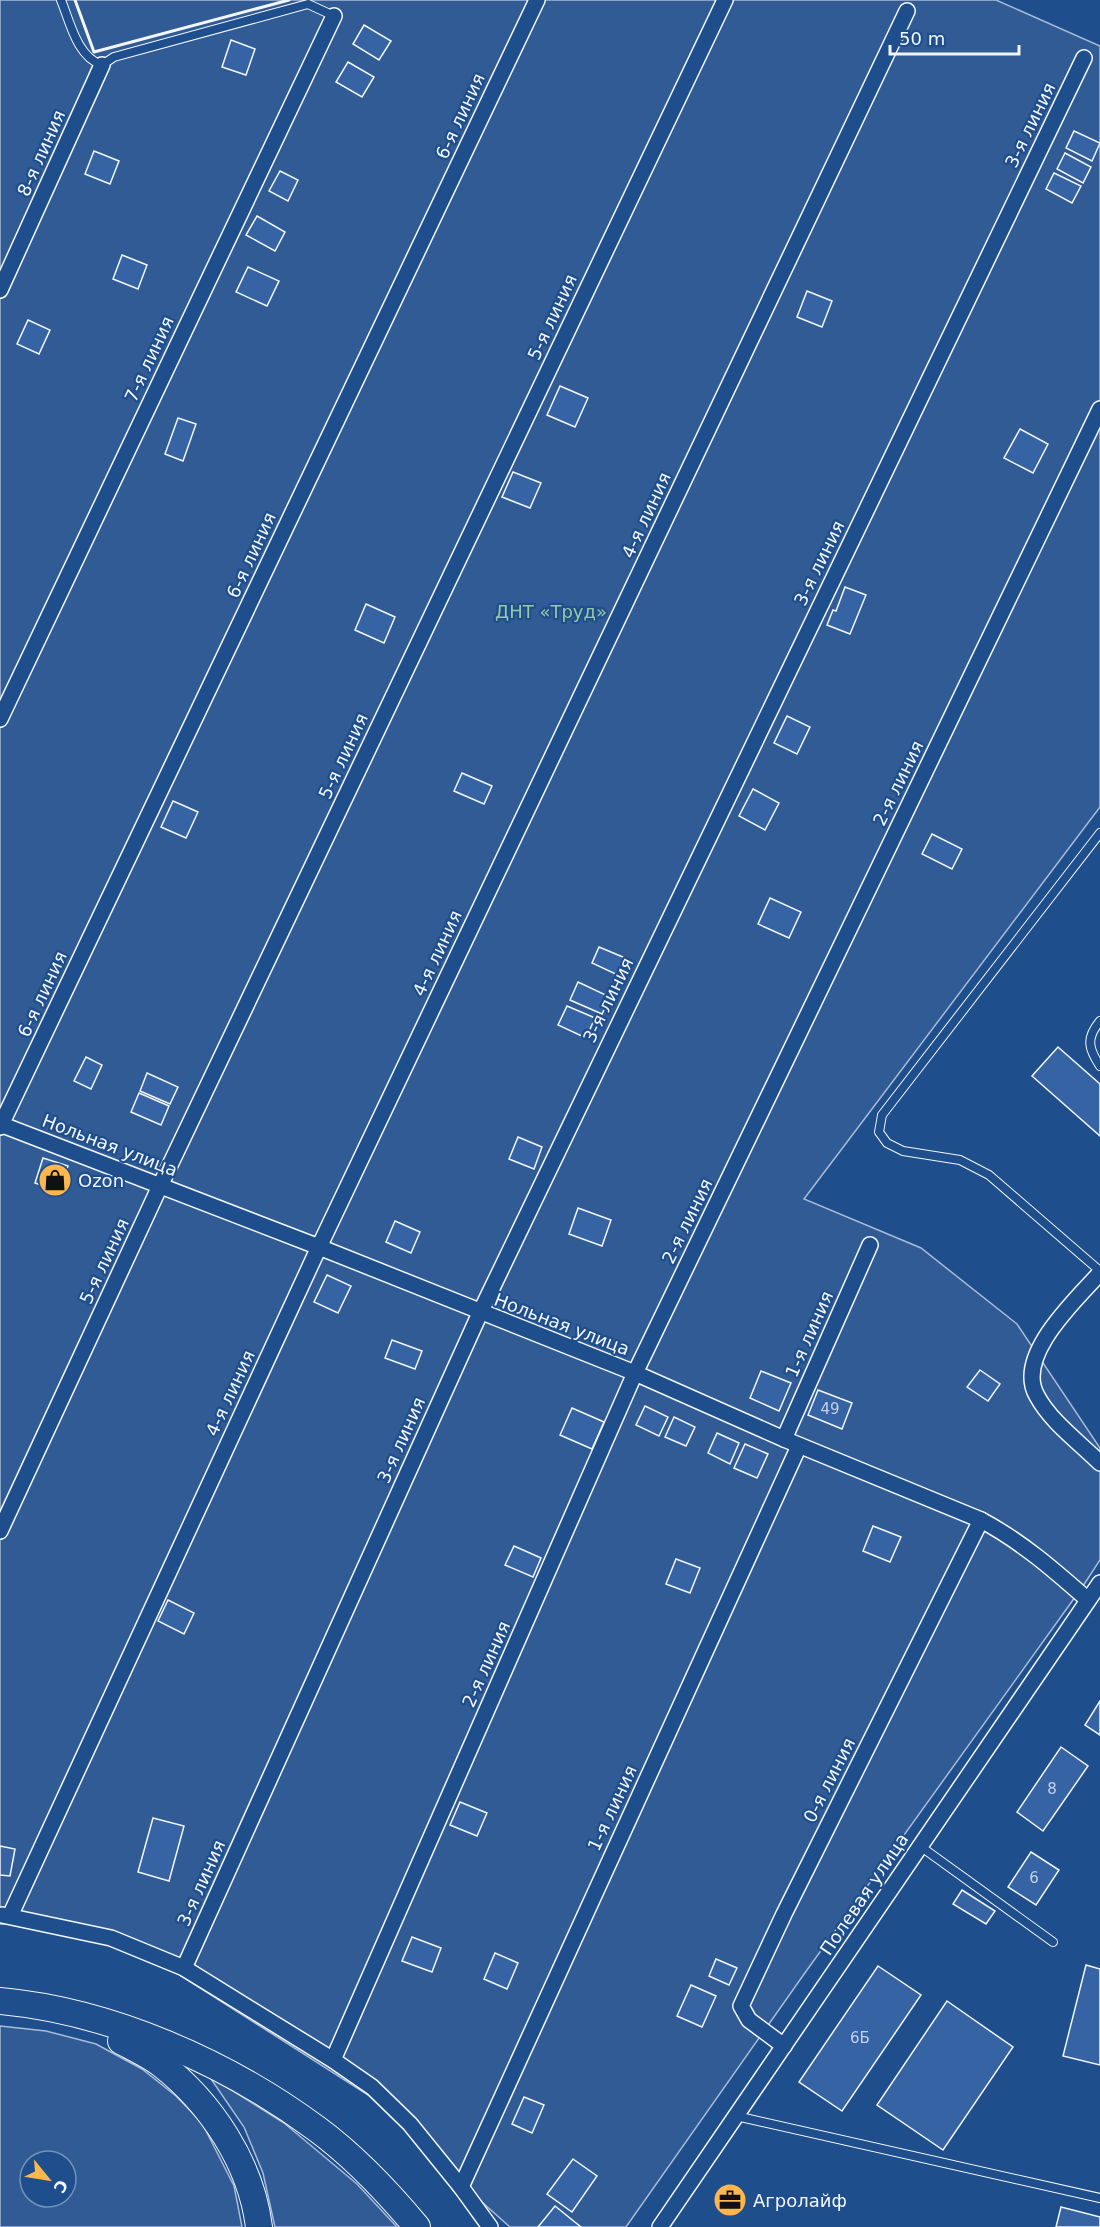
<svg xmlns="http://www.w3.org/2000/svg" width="1100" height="2227" font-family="'DejaVu Sans',sans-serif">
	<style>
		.built { fill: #305b95; stroke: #a8bbd7; stroke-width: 1.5; fill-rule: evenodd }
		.building { fill: #3563a3; stroke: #f2f6ff; stroke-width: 1.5 }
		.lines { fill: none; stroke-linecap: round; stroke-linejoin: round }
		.service-casing { stroke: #f2f6ff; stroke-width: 10 }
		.minor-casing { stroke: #f2f6ff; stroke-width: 18 }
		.trunk-casing { stroke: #f2f6ff; stroke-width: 28 }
		.service { stroke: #1f4e8c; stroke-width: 8 }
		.minor { stroke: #1f4e8c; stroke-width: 15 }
		.trunk { stroke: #1f4e8c; stroke-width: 26 }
		.wall { stroke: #f2f6ff; stroke-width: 3 }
		.labels { text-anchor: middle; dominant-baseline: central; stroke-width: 4.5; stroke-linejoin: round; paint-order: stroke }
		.number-label { font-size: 15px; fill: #c3d1e8 }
		.street-label { font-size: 18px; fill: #f2f6ff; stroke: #1f4e8c }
		.park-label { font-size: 18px; fill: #97c8a6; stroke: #1f4e8c }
		.poi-label { font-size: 18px; fill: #f2f6ff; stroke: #1f4e8c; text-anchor: start }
	</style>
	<rect width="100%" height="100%" fill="#1f4e8c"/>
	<g class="built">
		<polygon points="0,0 996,0 1100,46 1100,807 804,1199 921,1248 1017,1324 1100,1448 1100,1560 1083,1586 802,1977 626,2227 510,2227 466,2188 387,2107 150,1956 25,1924 0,1924"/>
		<path d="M0 2026 46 2031 96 2044 142 2069 176 2096 202 2123 234 2186 242 2227H0ZM30 2161H66V2197H30Z"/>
		<polygon points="209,2076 284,2123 357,2184 397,2227 275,2227 263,2173 244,2127"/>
	</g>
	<g class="building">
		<polygon points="364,25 391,41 379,60 353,44"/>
		<polygon points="231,40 255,49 246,75 222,67"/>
		<polygon points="348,62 374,77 362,97 336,82"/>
		<polygon points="1074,131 1100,143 1092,161 1066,148"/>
		<polygon points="94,151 119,161 110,184 85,174"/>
		<polygon points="1065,153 1091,167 1083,183 1057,169"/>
		<polygon points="280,171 298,180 288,201 269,191"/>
		<polygon points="1054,173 1081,186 1072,203 1046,189"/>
		<polygon points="257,216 285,232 275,251 246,235"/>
		<polygon points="122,255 147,265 138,289 113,279"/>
		<polygon points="248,267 279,281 267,306 236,292"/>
		<polygon points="807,291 832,301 822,327 797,317"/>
		<polygon points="28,320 50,330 39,354 17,344"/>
		<polygon points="560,386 588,398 575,427 547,415"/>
		<polygon points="178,418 196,424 183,461 165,454"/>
		<polygon points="1020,429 1048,444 1033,473 1004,458"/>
		<polygon points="513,472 541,483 530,508 502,497"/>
		<polygon points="845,587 866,595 850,634 827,625 833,610 836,611"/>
		<polygon points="366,604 395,617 384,643 355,630"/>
		<polygon points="787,716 810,727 797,754 774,743"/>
		<polygon points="462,773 492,786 484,804 454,791"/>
		<polygon points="753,789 779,803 765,830 739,816"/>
		<polygon points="173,801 198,812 186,838 161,827"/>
		<polygon points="932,834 962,849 952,869 922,854"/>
		<polygon points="770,898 801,912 789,938 758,924"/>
		<polygon points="599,947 630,960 622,977 592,963"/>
		<polygon points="578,982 610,997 602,1014 570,1000"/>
		<polygon points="567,1006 595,1018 586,1038 558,1025"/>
		<polygon points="1058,1047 1100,1084 1100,1136 1032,1076"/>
		<polygon points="86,1057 102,1065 91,1089 74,1081"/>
		<polygon points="147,1073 178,1087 170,1104 140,1091"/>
		<polygon points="139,1093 169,1106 161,1125 131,1112"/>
		<polygon points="518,1137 542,1147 534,1169 509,1159"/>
		<polygon points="43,1158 68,1166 59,1191 35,1183"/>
		<polygon points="578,1208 611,1220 602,1246 569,1234"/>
		<polygon points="395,1221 420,1232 411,1253 386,1242"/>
		<polygon points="327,1275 351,1286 338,1313 314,1302"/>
		<polygon points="392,1340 422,1351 415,1369 385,1358"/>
		<polygon points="980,1370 1000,1384 988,1401 967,1387"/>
		<polygon points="761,1371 791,1383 779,1411 750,1398"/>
		<polygon points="818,1390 852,1403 842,1429 808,1415"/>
		<polygon points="645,1406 668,1417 659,1436 636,1425"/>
		<polygon points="572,1408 604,1422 592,1449 560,1435"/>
		<polygon points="674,1417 695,1427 686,1446 665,1437"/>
		<polygon points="717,1433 739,1443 730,1464 708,1453"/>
		<polygon points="745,1444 768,1454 757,1478 734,1468"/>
		<polygon points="873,1526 901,1537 890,1562 863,1551"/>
		<polygon points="514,1546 541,1558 533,1577 505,1565"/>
		<polygon points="676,1559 700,1568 690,1593 666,1584"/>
		<polygon points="168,1600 194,1613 184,1634 158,1621"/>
		<polygon points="1100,1701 1100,1735 1085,1725"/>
		<polygon points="1061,1747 1088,1766 1043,1831 1017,1812"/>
		<polygon points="460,1802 487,1813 477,1836 450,1825"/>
		<polygon points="153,1818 184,1826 169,1881 138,1872"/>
		<polygon points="0,1846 15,1849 10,1876 0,1875"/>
		<polygon points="1031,1852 1059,1870 1036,1905 1008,1887"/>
		<polygon points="962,1890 995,1911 986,1924 953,1904"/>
		<polygon points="412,1937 441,1948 432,1972 402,1961"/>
		<polygon points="495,1953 518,1963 507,1989 484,1979"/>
		<polygon points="716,1959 737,1968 729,1985 709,1976"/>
		<polygon points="1086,1965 1100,1969 1100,2065 1063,2056"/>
		<polygon points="878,1966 921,1995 842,2111 799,2082"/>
		<polygon points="691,1985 716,1996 702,2027 677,2016"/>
		<polygon points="947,2001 1013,2047 943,2150 877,2105"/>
		<polygon points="524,2097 544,2105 532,2133 512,2124"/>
		<polygon points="573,2159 597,2176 572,2212 547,2194"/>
		<polygon points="555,2206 581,2227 538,2227"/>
		<polygon points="1061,2207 1100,2217 1100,2227 1056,2227"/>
	</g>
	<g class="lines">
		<g class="service-casing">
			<g id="service">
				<path d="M61 0C70 22 77 57 102 65L114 57 308 4 334 16"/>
				<polyline points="1100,833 882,1115 879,1132 887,1143 903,1151 960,1160 989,1175 1100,1271"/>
				<path d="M1100 1021C1086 1038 1088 1048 1100 1066"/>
				<polyline points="920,1846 1053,1942"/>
				<polyline points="736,2116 1100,2198"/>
			</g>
		</g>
		<g class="minor-casing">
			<g id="minor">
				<polyline points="0,290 102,65"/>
				<polyline points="0,719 334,16"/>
				<path d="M0 1124 319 1247 635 1373 784 1439 981 1520C1022 1542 1054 1570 1088 1600"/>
				<polyline points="0,1127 537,0"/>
				<path d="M1100 1273C1076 1300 1014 1356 1037 1396 1051 1422 1079 1442 1100 1463"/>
				<polyline points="784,1439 870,1245"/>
				<polyline points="0,1531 160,1186 725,0"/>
				<polyline points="2,1915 111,1938 184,1968 333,2060 372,2087 410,2124 461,2187 490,2227"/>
				<polyline points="10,1916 319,1247 907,11"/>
				<polyline points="184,1968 480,1313 1084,58"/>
				<polyline points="784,2046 749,2020 741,2006 784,1914 981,1520"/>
				<polyline points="333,2060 635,1373 1100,409"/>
				<polyline points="461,2187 799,1446"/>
				<polyline points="660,2227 1100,1583"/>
			</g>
		</g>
		<g class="trunk-casing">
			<g id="trunk">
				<path d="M0 2001C111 2011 228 2063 317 2129 355 2157 387 2191 417 2227"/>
				<path d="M121 2041C134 2048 149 2055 161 2064 211 2103 251 2163 259 2227"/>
			</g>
		</g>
		<use href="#service" class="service"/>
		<use href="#minor" class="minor"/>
		<use href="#trunk" class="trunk"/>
		<polyline class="wall" points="75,0 94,52 289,0"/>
	</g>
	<defs>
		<g id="shop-disc" transform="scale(1.725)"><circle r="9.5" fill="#ffb74d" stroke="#1f4e8c"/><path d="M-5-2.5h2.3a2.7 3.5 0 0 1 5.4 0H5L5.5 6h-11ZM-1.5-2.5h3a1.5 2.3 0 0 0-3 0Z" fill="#111"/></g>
		<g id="office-disc" transform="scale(1.725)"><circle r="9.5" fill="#ffb74d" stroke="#1f4e8c"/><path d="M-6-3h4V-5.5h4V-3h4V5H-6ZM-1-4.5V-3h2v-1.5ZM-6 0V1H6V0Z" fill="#111"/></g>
	</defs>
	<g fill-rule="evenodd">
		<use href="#shop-disc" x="55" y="1180"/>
		<use href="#office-disc" x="730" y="2200"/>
	</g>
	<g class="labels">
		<g class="number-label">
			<text x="830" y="1409">49</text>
			<text x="1052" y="1789">8</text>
			<text x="1034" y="1878">6</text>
			<text x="860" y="2038">6Б</text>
		</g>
		<g class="street-label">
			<text transform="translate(460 116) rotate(-65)">6-я линия</text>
			<text transform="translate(1030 125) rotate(-64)">3-я линия</text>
			<text transform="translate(41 153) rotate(-66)">8-я линия</text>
			<text transform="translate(552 317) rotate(-65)">5-я линия</text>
			<text transform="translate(149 359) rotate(-65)">7-я линия</text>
			<text transform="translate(646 515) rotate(-65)">4-я линия</text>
			<text transform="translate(251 555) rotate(-65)">6-я линия</text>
			<text transform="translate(819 563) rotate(-64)">3-я линия</text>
			<text transform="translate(343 756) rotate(-65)">5-я линия</text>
			<text transform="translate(898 783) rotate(-64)">2-я линия</text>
			<text transform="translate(437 953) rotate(-65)">4-я линия</text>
			<text transform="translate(42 994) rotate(-65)">6-я линия</text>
			<text transform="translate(608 1000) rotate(-64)">3-я линия</text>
			<text transform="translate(110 1145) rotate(21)">Нольная улица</text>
			<text transform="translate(687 1221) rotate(-64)">2-я линия</text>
			<text transform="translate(104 1261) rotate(-65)">5-я линия</text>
			<text transform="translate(562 1324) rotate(21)">Нольная улица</text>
			<text transform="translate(809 1334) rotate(-66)">1-я линия</text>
			<text transform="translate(230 1393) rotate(-65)">4-я линия</text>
			<text transform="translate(401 1440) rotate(-66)">3-я линия</text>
			<text transform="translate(486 1664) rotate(-66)">2-я линия</text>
			<text transform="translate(829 1780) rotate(-63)">0-я линия</text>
			<text transform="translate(612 1808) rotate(-65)">1-я линия</text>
			<text transform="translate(201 1883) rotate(-66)">3-я линия</text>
			<text transform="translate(864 1894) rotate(-56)">Полевая улица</text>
		</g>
		<g class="park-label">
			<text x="551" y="611">ДНТ «Труд»</text>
		</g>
		<g class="poi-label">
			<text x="78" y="1180">Ozon</text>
			<text x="753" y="2200">Агролайф</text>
		</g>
	</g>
	<g transform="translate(48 2179) rotate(120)"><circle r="28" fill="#1f4e8c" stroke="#7391ba" stroke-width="1.5"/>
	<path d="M0-4.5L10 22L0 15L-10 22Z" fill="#ffb74d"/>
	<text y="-9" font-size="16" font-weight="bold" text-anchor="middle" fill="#f2f6ff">С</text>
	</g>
	<path d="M890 45v9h129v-9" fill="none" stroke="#f2f6ff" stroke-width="3"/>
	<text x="899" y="45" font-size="18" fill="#f2f6ff" stroke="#1f4e8c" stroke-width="4.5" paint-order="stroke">50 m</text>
</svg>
